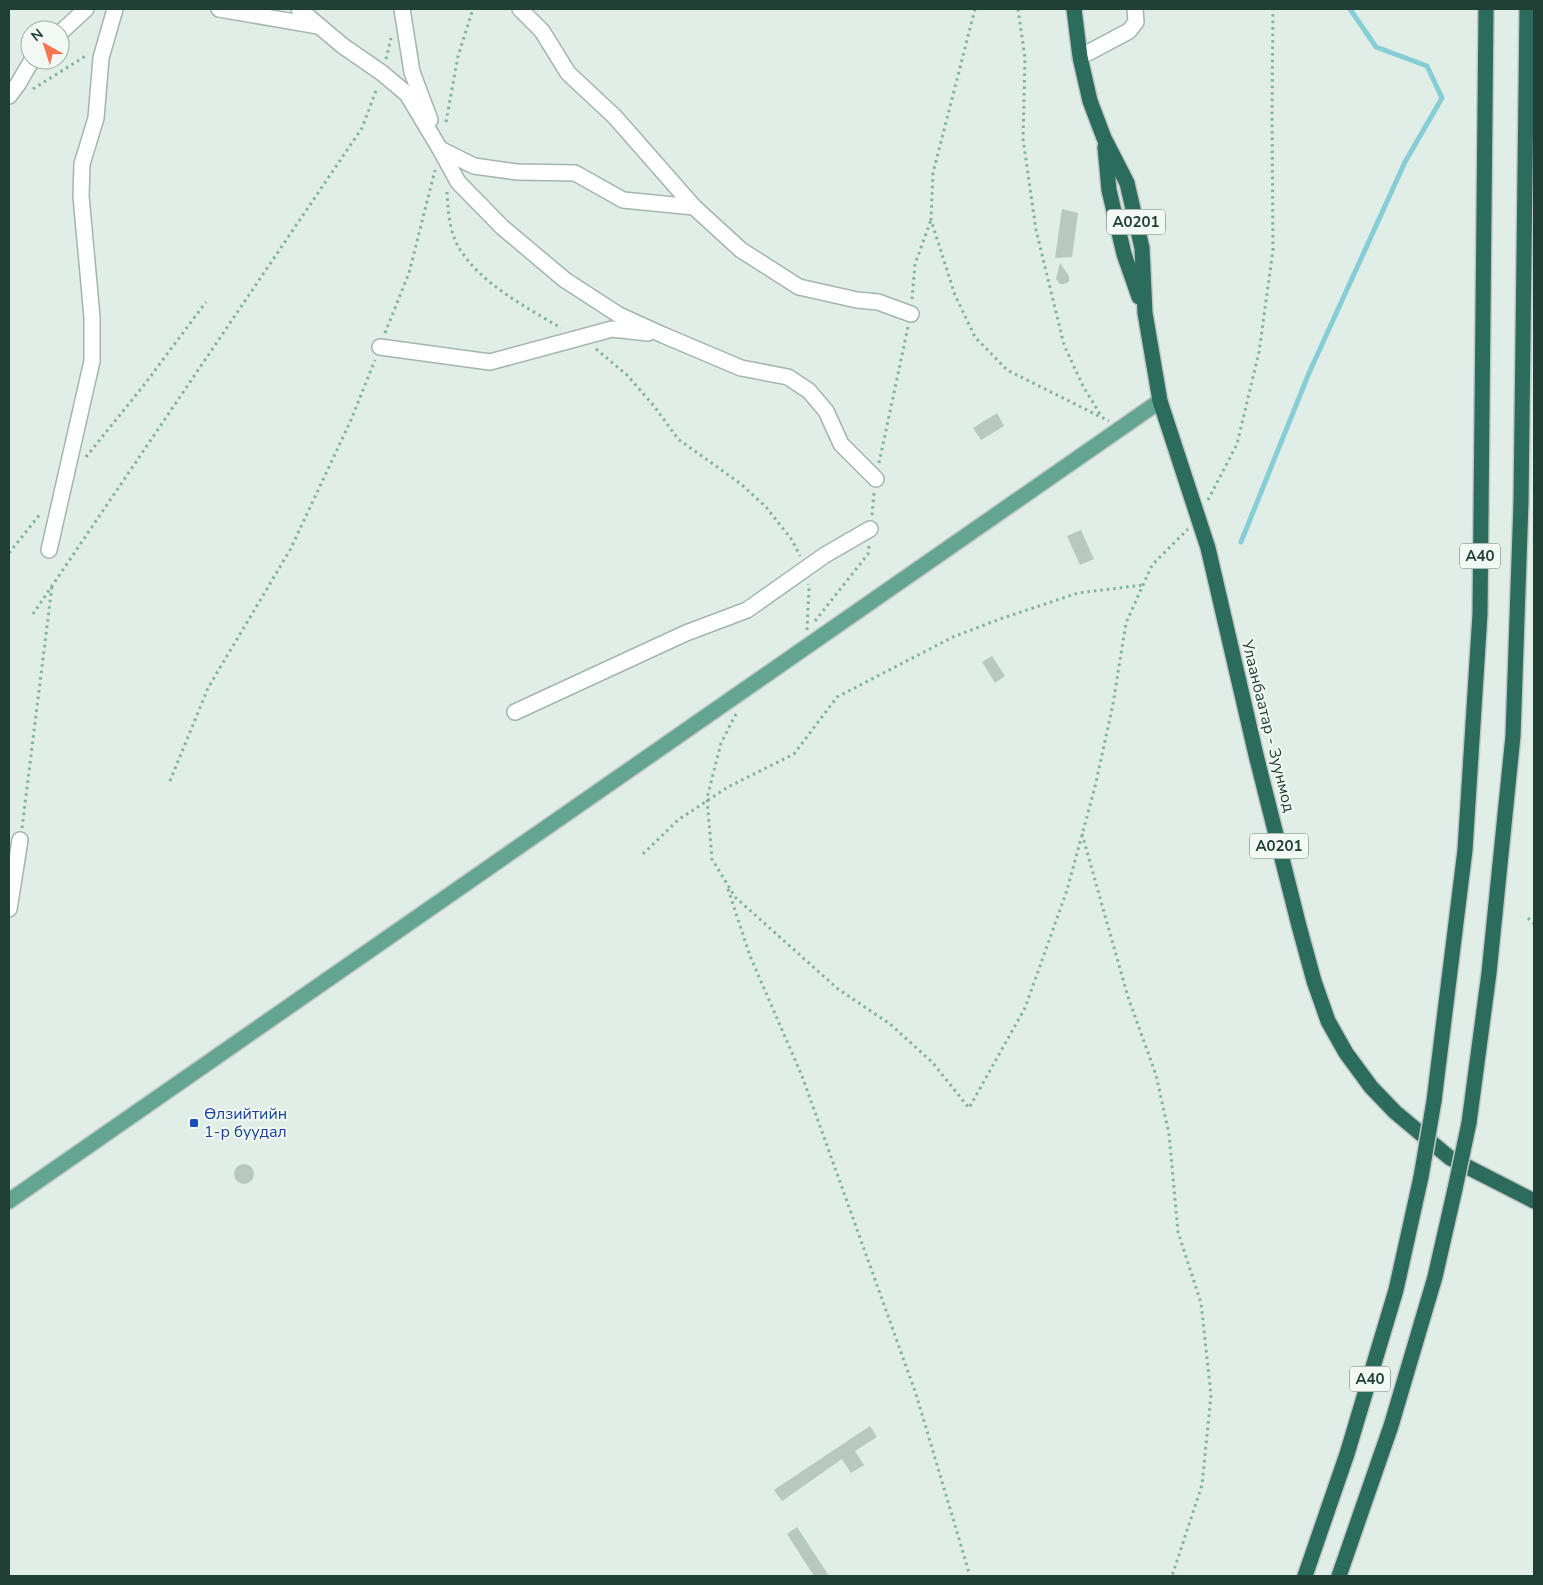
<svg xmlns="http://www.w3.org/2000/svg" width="1543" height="1585" font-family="'Nunito Sans',sans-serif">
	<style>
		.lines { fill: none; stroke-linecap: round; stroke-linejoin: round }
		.stream { stroke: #86cdd5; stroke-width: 5 }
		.building { fill: #b6c8c0 }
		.minor-casing { stroke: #a3b5ae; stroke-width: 18 }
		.major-casing { stroke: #c1c9c6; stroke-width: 18 }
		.highway-casing { stroke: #c1c9c6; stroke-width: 18 }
		.path { stroke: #80b2a0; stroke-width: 3; stroke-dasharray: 2.5 4; stroke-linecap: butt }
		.minor { stroke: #fff; stroke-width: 15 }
		.major { stroke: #63a591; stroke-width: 15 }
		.highway { stroke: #2b6c5c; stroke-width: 15 }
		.highway-bridge-casing { stroke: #c1c9c6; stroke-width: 18; stroke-linecap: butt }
		.highway-bridge { stroke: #2b6c5c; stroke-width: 15 }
		.transit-dot { fill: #1a4fb4; stroke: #f2f9f5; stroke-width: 2 }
		.labels { text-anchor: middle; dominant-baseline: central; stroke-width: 4; stroke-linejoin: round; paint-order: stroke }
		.shield { fill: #f2f9f5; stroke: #5f776f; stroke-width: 1 }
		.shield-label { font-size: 15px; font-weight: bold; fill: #203f35 }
		.street-label { font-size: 16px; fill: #203f35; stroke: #f2f9f5 }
		.transit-label { font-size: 16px; fill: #164399; stroke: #f2f9f5; text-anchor: start }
	</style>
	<rect width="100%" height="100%" fill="#e1ede7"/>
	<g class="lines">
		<polyline class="stream" points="1241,542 1309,373 1405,162 1442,98 1427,66 1376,47 1350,9"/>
	</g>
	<g class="building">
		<polygon points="1062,209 1078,213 1072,257 1055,258"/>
		<polygon points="1060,263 1069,276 1069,282 1064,284 1060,284 1056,279"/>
		<polygon points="997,413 1004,426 981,440 973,428"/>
		<polygon points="1081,530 1094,559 1080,565 1067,536"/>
		<polygon points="992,656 1005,676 995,683 982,662"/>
		<circle cx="244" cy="1174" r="10"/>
		<polygon points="870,1426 877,1437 855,1451 864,1465 851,1473 842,1459 782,1501 774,1490"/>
		<polygon points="797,1527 829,1576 814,1576 787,1534"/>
	</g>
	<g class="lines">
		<g class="minor-casing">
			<g id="minor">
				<polyline points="219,9 318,26"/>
				<polyline points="299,9 343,46 382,73 407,94 440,149 458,182 502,227 565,280 619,315 663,335 741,368 788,377 809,391 826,411 841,444 876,479"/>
				<polyline points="402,9 412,72 430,120"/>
				<polyline points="520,9 542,31 568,73 615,117 694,207 741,250 799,287 857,300 878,302 911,314"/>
				<polyline points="60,33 86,9"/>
				<polyline points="1080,57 1129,31 1136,22 1135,9"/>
				<polyline points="9,96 18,84 32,60"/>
				<polyline points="440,149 474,166 517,172 575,173 623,200 694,207"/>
				<polyline points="380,347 490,362 612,329 648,333"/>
				<polyline points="49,550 92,361 92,317 81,196 82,164 96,118 101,58 115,9"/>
				<polyline points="515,712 686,633 747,610 825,555 870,529"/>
				<polyline points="9,909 20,840"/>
			</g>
		</g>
		<g class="major-casing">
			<polyline id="major" points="9,1201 1160,401"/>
		</g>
		<g class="highway-casing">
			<g id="highway">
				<polyline points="1074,9 1080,57 1090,101 1104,138 1127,183 1142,248 1145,313 1160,401 1208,548 1256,755 1299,926 1314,981 1328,1021 1346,1053 1371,1087 1395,1112 1450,1158 1534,1201"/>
				<polyline points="1105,147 1109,190 1124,254 1139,297"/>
				<polyline points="1434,1101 1465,850 1480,614 1486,9"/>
				<polyline points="1469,1123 1489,973 1513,736 1521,502 1527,9"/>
				<polyline points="1305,1576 1347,1454 1396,1290 1421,1177"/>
				<polyline points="1339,1576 1391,1426 1435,1277 1455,1189"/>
			</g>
		</g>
		<g class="path">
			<polyline points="975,9 933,173 931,220 955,295 975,337 1007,370 1109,421"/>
			<polyline points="1018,9 1025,58 1023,139 1036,230 1064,345 1083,386 1100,414"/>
			<polyline points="386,59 391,38"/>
			<polyline points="33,89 87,55"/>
			<polyline points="446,122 458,56 473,9"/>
			<path d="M447 192C448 210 449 231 459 248 481 284 526 307 561 328"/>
			<polyline points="912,299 915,264 931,220"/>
			<polyline points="385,333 409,273 435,170"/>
			<polyline points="596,349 627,375 654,406 678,439 741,484 766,507 792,540 800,556"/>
			<polyline points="86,457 144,385 206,302"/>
			<polyline points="879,463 908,327"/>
			<polyline points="1208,500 1237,444 1259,352 1273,250 1272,110 1273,9"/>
			<polyline points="872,515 874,493"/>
			<polyline points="9,553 41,513"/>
			<polyline points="33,614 362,128 377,88"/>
			<polyline points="815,621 868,554 869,546"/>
			<polyline points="807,630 809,590 808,584"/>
			<polyline points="736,714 721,743 707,798 712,859 735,897 838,989 890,1024 932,1062 969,1108 1025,1008 1067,890 1095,787 1113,704 1126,623 1152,565 1188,529"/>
			<polyline points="170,781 208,688 290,550 351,420 375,360"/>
			<polyline points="22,828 52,586"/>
			<polyline points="1082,834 1128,997 1156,1075 1169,1134 1178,1232 1201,1303 1211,1395 1202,1485 1172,1576"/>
			<polyline points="643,854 678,820 728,787 794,754 837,697 953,637 1000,619 1078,593 1143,585"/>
			<polyline points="728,889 750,956 802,1076 916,1394 970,1576"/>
			<polyline points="1528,918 1534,924"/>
		</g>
		<use href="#minor" class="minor"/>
		<use href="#major" class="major"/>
		<use href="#highway" class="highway"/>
		<g class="highway-bridge-casing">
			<g id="highway-bridge">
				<polyline points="1421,1177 1434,1101"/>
				<polyline points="1455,1189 1469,1123"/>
			</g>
		</g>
		<use href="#highway-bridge" class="highway-bridge"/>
	</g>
	<rect class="transit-dot" x="189" y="1118" width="10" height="10" rx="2.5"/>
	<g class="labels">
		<g class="shield">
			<rect x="1107" y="209.5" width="58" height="25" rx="4"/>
			<rect x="1460" y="543.5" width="40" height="25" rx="4"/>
			<rect x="1250" y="833.5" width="58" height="25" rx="4"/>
			<rect x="1350" y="1366.5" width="40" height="25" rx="4"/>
		</g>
		<g class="shield-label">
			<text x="1136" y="222">A0201</text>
			<text x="1480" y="556">A40</text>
			<text x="1279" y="846">A0201</text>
			<text x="1370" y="1379">A40</text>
		</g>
		<g class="street-label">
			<text transform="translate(1268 726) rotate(76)">Улаанбаатар - Зуунмод</text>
		</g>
		<g class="transit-label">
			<text x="204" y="1114">Өлзийтийн<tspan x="204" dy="18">1-р буудал</tspan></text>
		</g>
	</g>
	<rect width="1543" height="1585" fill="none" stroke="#203f35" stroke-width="20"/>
	<g transform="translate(45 45) rotate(321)"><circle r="24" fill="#f2f9f5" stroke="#9eafa8"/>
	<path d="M0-4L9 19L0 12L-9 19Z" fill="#fa7352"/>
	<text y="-8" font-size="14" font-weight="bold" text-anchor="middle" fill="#203f35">N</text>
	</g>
</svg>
